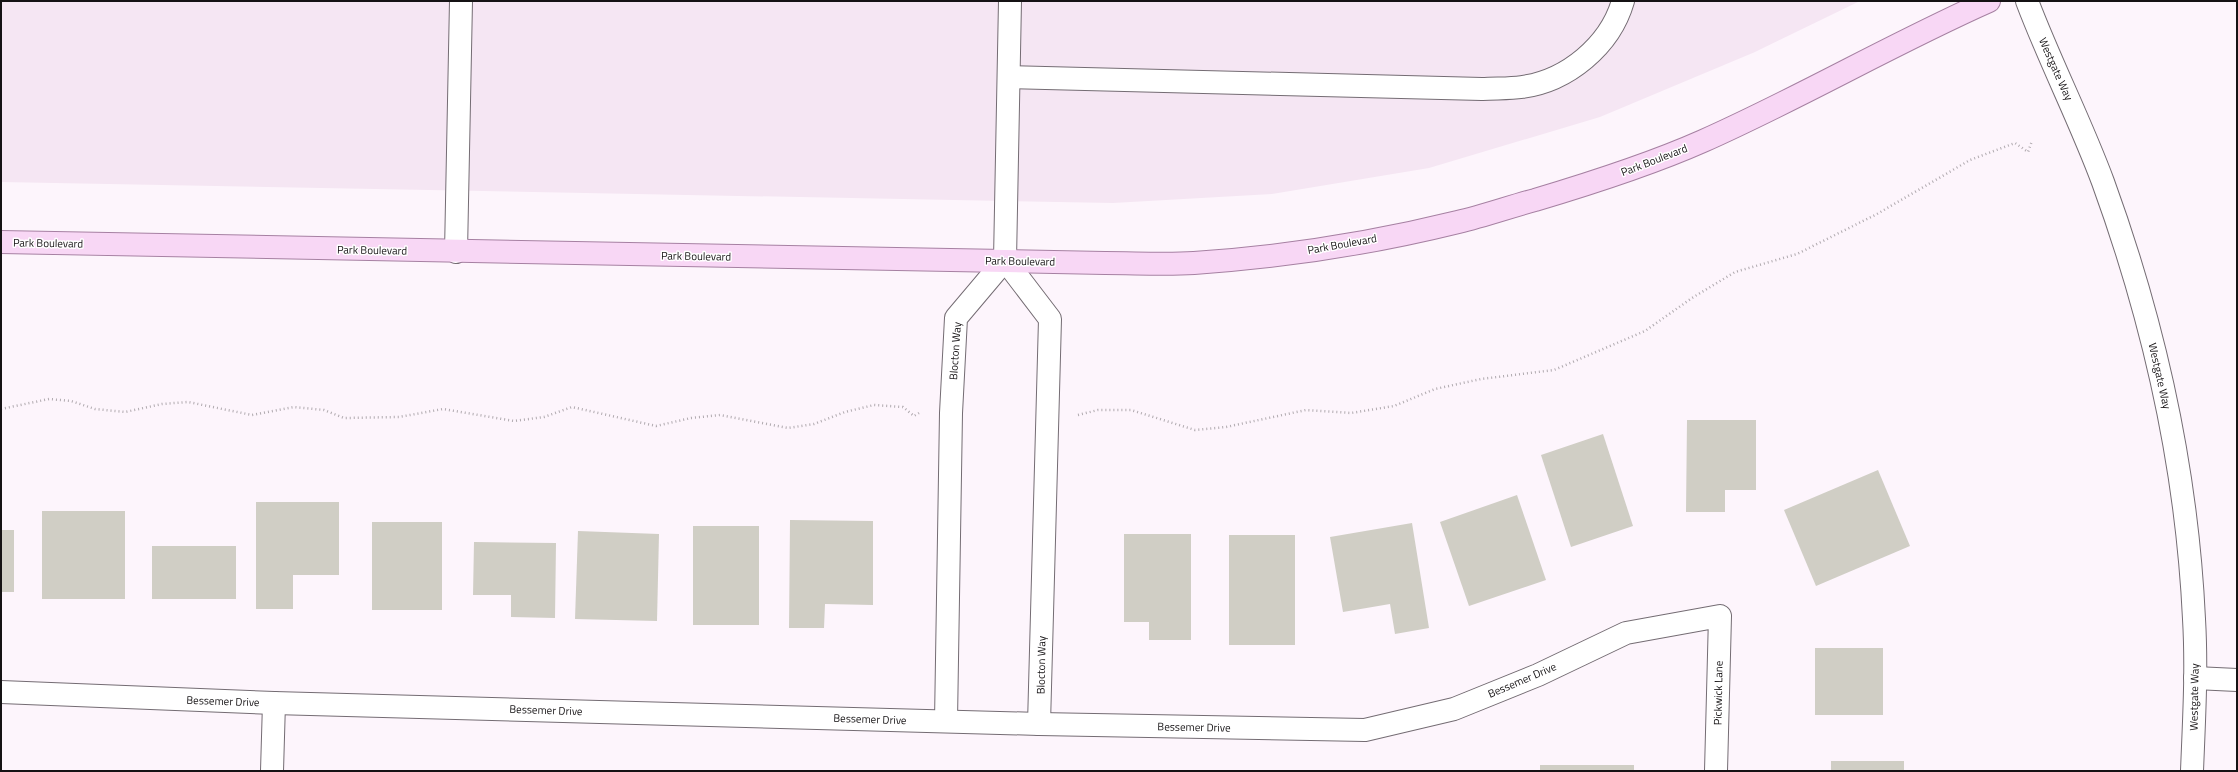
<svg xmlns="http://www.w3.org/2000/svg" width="2238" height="772" font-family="'Titillium Web',sans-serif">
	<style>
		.built { fill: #f5e6f3 }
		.building { fill: #d0cec5 }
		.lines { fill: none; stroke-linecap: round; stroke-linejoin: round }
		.minor-casing { stroke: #746c73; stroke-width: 24 }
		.major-casing { stroke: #a680a2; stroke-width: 24 }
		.path { stroke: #b0aaaf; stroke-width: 2.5; stroke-dasharray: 1 3; stroke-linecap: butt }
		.minor { stroke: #fff; stroke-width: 22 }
		.major { stroke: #f8d7f5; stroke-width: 22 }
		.labels { text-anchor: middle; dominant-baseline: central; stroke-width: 3; stroke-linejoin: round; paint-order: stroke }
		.street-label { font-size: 11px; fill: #151214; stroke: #fff }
	</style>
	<rect width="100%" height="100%" fill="#fdf5fc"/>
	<polygon class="built" points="1,1 1860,1 1755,52 1600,117 1429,168 1272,194 1113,203 1,182"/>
	<g class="building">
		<polygon points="1687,420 1756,420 1756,490 1725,490 1725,512 1686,512"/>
		<polygon points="1603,434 1633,526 1571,547 1541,455"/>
		<polygon points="1878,470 1910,546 1816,586 1784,510"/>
		<polygon points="1517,495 1546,580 1469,606 1440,522"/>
		<polygon points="256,502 339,502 339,575 293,575 293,609 256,609"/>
		<rect x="42" y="511" width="83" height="88"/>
		<polygon points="790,520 873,521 873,605 825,604 824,628 789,628"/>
		<rect x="372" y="522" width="70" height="88"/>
		<polygon points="1412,523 1429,628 1395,634 1390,604 1343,612 1330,537"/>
		<rect x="693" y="526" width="66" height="99"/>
		<rect x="1" y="530" width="13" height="62"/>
		<polygon points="578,531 659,534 657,621 575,619"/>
		<polygon points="1124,534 1191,534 1191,640 1149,640 1149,622 1124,622"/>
		<rect x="1229" y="535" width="66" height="110"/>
		<polygon points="474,542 556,543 555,618 511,617 511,595 473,595"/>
		<rect x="152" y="546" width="84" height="53"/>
		<rect x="1815" y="648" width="68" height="67"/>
		<rect x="1831" y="761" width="73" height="10"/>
		<rect x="1540" y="765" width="94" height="6"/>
	</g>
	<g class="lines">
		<g class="minor-casing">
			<g id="minor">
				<path d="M2027 1C2050 62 2080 120 2103 182 2154 322 2187 470 2194 619 2197 670 2194 720 2192 771"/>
				<path d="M1009 77 1482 89C1495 88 1509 89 1522 87 1567 81 1610 46 1623 1"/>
				<polyline points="456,252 461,1"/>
				<polyline points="1005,260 1050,319 1039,724"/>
				<polyline points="1005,260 1010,1"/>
				<polyline points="2195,678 2237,680"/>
				<polyline points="1,692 274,703 1039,724 1365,730 1454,709 1538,675 1626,633 1720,616 1716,771"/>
				<polyline points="946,721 951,413 956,318 1005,260"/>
				<polyline points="272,771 274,703"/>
			</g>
		</g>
		<g class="major-casing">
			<path id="major" d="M1 242 1105 263C1135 263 1165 265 1194 263 1283 257 1373 243 1458 222 1484 216 1509 207 1535 200 1592 183 1649 165 1703 141 1800 98 1892 44 1989 1"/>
		</g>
		<g class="path">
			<polyline points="1,409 49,399 71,401 95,409 125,412 162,404 188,402 252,415 294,407 324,410 344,418 399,417 443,409 514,421 544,417 572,407 656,426 691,418 720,415 788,428 814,424 845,412 874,405 903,407 914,416 919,413"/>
			<polyline points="1078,415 1098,410 1131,410 1195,430 1226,427 1306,410 1351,413 1394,406 1435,389 1481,379 1554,370 1645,331 1692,298 1735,272 1797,254 1877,214 1970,160 2015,143 2028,152 2032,141"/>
		</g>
		<use href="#minor" class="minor"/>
		<use href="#major" class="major"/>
	</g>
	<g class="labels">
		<g class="street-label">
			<text transform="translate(2056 69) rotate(66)">Westgate Way</text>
			<text transform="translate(1654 160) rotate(-21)">Park Boulevard</text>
			<text transform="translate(48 243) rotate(1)">Park Boulevard</text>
			<text transform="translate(1342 244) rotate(-10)">Park Boulevard</text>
			<text transform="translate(372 250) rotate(1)">Park Boulevard</text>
			<text transform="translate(696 256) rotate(1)">Park Boulevard</text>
			<text transform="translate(1020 261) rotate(1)">Park Boulevard</text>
			<text transform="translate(955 351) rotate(-86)">Blocton Way</text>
			<text transform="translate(2160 376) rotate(77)">Westgate Way</text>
			<text transform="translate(1041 665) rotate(-89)">Blocton Way</text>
			<text transform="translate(1522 680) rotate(-23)">Bessemer Drive</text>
			<text transform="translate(1718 693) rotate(-89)">Pickwick Lane</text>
			<text transform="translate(2194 697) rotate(-89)">Westgate Way</text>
			<text transform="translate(223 701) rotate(2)">Bessemer Drive</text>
			<text transform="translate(546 710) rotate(2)">Bessemer Drive</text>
			<text transform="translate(870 719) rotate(2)">Bessemer Drive</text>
			<text transform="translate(1194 727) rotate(1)">Bessemer Drive</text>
		</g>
	</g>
	<rect width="2238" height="772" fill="none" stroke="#151214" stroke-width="4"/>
</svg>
